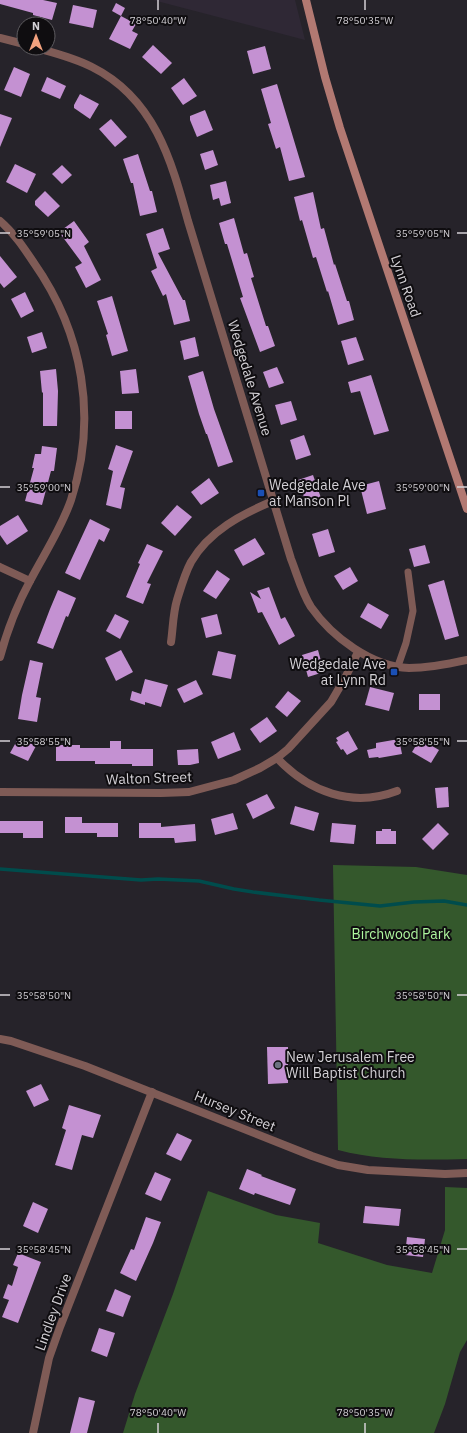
<svg xmlns="http://www.w3.org/2000/svg" width="467" height="1433" font-family="'IBM Plex Sans',sans-serif">
	<style>
		.built { fill: #2f2835 }
		.green { fill: #34582c }
		.lines { fill: none; stroke-linecap: round; stroke-linejoin: round }
		.stream { stroke: #004c4c; stroke-width: 3.5 }
		.building { fill: #c491d2 }
		.lane { stroke: #7f5b56; stroke-width: 7 }
		.street { stroke: #7f5b56; stroke-width: 8 }
		.secondary { stroke: #b27972; stroke-width: 8 }
		.ticks { fill: none; stroke: #d3d0d5; stroke-width: 1.5 }
		.transit-dot { fill: #1a4fb4; stroke: #0f0d10; stroke-width: 1.5 }
		.worship-dot { fill: #6b7280; stroke: #0f0d10; stroke-width: 1.5 }
		.labels { text-anchor: middle; dominant-baseline: central; stroke-width: 4; stroke-linejoin: round; paint-order: stroke }
		.street-label { font-size: 14px; fill: #d3d0d5; stroke: #0f0d10 }
		.poi-label { font-size: 14px; fill: #d3d0d5; stroke: #0f0d10; text-anchor: start }
		.park-label { font-size: 14px; fill: #aef69e; stroke: #0f0d10 }
		.ticks-label { font-size: 10px; text-anchor: middle; fill: #d3d0d5; stroke: #0f0d10; stroke-width: 4; stroke-linejoin: round; paint-order: stroke }
	</style>
	<rect width="100%" height="100%" fill="#26232a"/>
	<polygon class="built" points="153,0 295,0 305,40"/>
	<g class="green">
		<path d="M333 865 416 867 467 875V1159C423 1160 380 1161 338 1150Z"/>
		<polygon points="445,1187 467,1188 467,1340 460,1352 445,1404 434,1433 123,1433 135,1394 173,1294 208,1191 276,1215 320,1223 318,1243 387,1265 432,1273 445,1230"/>
	</g>
	<g class="lines">
		<polyline class="stream" points="0,869 141,880 158,879 199,881 234,889 253,892 319,900 380,906 414,902 444,901 467,905"/>
	</g>
	<g class="building">
		<polygon points="0,0 43,0 57,3 52,20 33,15 33,13 0,4"/>
		<polygon points="116,3 125,8 121,16 112,11"/>
		<polygon points="73,5 97,10 93,28 69,23"/>
		<polygon points="121,16 136,24 132,31 138,34 130,49 109,39"/>
		<polygon points="153,45 172,63 161,74 142,57"/>
		<polygon points="265,46 271,69 253,74 247,51"/>
		<polygon points="14,67 30,74 21,97 4,90"/>
		<polygon points="47,77 66,86 60,99 41,91"/>
		<polygon points="184,78 197,96 183,105 171,88"/>
		<polygon points="277,84 305,177 289,181 280,147 276,149 268,124 271,123 261,89"/>
		<polygon points="80,94 99,104 90,119 74,108 74,105"/>
		<polygon points="205,110 213,130 197,137 190,120 190,116"/>
		<polygon points="0,114 12,118 0,147"/>
		<polygon points="111,119 127,137 115,147 99,129"/>
		<polygon points="213,150 218,165 205,170 200,154"/>
		<polygon points="138,154 150,191 152,191 157,212 140,216 133,183 131,183 123,159"/>
		<polygon points="15,164 36,174 27,193 6,182"/>
		<polygon points="62,165 72,175 62,184 52,174"/>
		<polygon points="226,181 231,203 221,206 219,198 213,200 210,185"/>
		<polygon points="45,191 60,206 48,217 35,205 35,201"/>
		<polygon points="313,192 321,229 324,228 334,265 335,264 347,301 349,301 354,320 338,325 328,291 327,292 316,257 313,258 302,220 300,221 294,197"/>
		<polygon points="234,218 244,254 247,253 254,277 251,278 266,326 268,326 275,346 260,352 240,298 243,297 227,244 225,244 219,223"/>
		<polygon points="74,221 89,242 84,246 101,280 86,288 75,267 82,263 59,232"/>
		<polygon points="163,228 170,249 158,253 183,300 185,300 190,321 174,325 166,294 163,296 151,271 157,268 146,234"/>
		<polygon points="0,256 17,277 4,288 0,283"/>
		<polygon points="25,292 34,311 21,318 11,299"/>
		<polygon points="112,296 128,351 112,356 106,335 108,334 97,301"/>
		<polygon points="42,332 47,348 32,353 27,337"/>
		<polygon points="195,337 199,356 184,360 180,341"/>
		<polygon points="356,337 364,360 348,365 341,341"/>
		<polygon points="277,367 284,383 269,388 263,372"/>
		<polygon points="56,369 58,391 57,426 43,426 43,392 42,393 40,371"/>
		<polygon points="136,369 139,393 122,394 120,371"/>
		<polygon points="203,371 214,409 233,462 218,467 207,434 206,434 199,414 188,376"/>
		<polygon points="371,375 389,431 374,435 360,391 351,393 348,382"/>
		<polygon points="291,401 297,420 281,425 275,405"/>
		<rect x="115" y="411" width="17" height="18"/>
		<polygon points="304,435 311,455 296,460 290,440"/>
		<polygon points="116,445 133,451 120,487 125,488 121,509 106,505 113,471 108,469"/>
		<polygon points="42,446 57,448 54,471 51,471 42,505 25,501 34,468 32,468 35,454 41,454"/>
		<polygon points="313,475 321,498 306,503 298,480"/>
		<polygon points="209,478 219,493 201,505 191,492"/>
		<polygon points="379,481 386,509 367,514 360,486"/>
		<polygon points="177,505 192,517 175,536 161,523"/>
		<polygon points="18,515 28,531 7,545 0,535 0,526"/>
		<polygon points="90,519 110,529 104,542 99,539 80,580 65,573"/>
		<polygon points="328,529 335,552 319,557 312,534"/>
		<polygon points="255,538 265,554 243,566 234,550"/>
		<polygon points="147,544 163,551 147,583 151,584 143,604 126,597 140,564 138,563"/>
		<polygon points="425,545 430,563 414,567 409,549"/>
		<polygon points="350,567 358,581 343,590 334,576"/>
		<polygon points="217,570 230,579 216,599 203,591"/>
		<polygon points="444,580 459,636 445,640 428,585"/>
		<polygon points="269,587 281,619 285,617 295,636 279,645 262,612 258,613 250,592 261,599 257,591"/>
		<polygon points="58,590 76,598 68,617 66,616 53,649 37,643 50,609"/>
		<polygon points="368,603 389,615 381,629 360,617"/>
		<polygon points="115,614 129,621 120,639 106,631"/>
		<polygon points="217,614 222,634 206,638 201,618"/>
		<polygon points="121,650 133,672 116,681 105,658"/>
		<polygon points="318,650 324,672 308,677 302,655"/>
		<polygon points="218,651 236,655 231,679 212,675"/>
		<polygon points="30,660 43,663 36,697 41,698 37,722 18,719 22,695"/>
		<polygon points="145,679 168,685 161,707 145,702 145,705 130,700 132,691 141,694"/>
		<polygon points="196,680 203,694 184,703 177,689"/>
		<polygon points="370,687 394,693 389,711 365,705"/>
		<polygon points="288,691 301,701 287,717 275,707"/>
		<rect x="419" y="694" width="21" height="16"/>
		<polygon points="267,717 277,731 260,743 250,729"/>
		<polygon points="348,731 358,749 347,755 343,749 341,750 336,742 338,741 336,738"/>
		<polygon points="234,732 241,750 218,759 211,742"/>
		<polygon points="19,737 36,746 28,761 10,753"/>
		<polygon points="399,739 402,754 379,758 378,757 369,758 367,750 376,748 376,743"/>
		<polygon points="420,739 439,750 431,763 412,752"/>
		<polygon points="110,741 121,741 121,749 153,749 153,766 132,766 132,764 95,764 95,761 56,761 56,745 80,745 80,748 110,748"/>
		<polygon points="198,749 199,763 190,765 178,765 177,750"/>
		<polygon points="448,787 449,807 437,808 435,788"/>
		<polygon points="267,794 275,808 253,819 246,804"/>
		<polygon points="295,806 319,813 314,831 290,824"/>
		<polygon points="233,813 238,829 215,835 211,819"/>
		<polygon points="65,817 82,817 82,823 118,823 118,837 97,837 97,833 65,833"/>
		<polygon points="0,821 43,821 43,838 23,838 23,833 0,833"/>
		<polygon points="139,823 161,823 161,827 195,824 196,841 175,843 174,838 139,838"/>
		<polygon points="332,823 356,825 354,844 330,842"/>
		<polygon points="438,823 449,834 433,850 422,839"/>
		<polygon points="382,829 391,829 391,831 396,831 396,844 376,844 376,831 382,831"/>
		<polygon points="267,1047 288,1047 288,1083 268,1084"/>
		<polygon points="41,1084 49,1100 34,1107 26,1091"/>
		<polygon points="69,1105 101,1115 93,1138 82,1135 72,1170 55,1165 66,1130 62,1128"/>
		<polygon points="177,1133 192,1140 181,1161 166,1154"/>
		<polygon points="247,1169 262,1175 261,1176 296,1189 290,1205 255,1193 254,1195 239,1189"/>
		<polygon points="155,1172 171,1179 161,1201 145,1194"/>
		<polygon points="33,1202 48,1209 38,1233 23,1226"/>
		<polygon points="365,1206 401,1209 399,1226 363,1223"/>
		<polygon points="146,1217 161,1222 153,1243 136,1281 120,1273 131,1249 134,1250"/>
		<polygon points="407,1237 425,1239 423,1257 405,1255"/>
		<polygon points="18,1253 41,1262 18,1323 2,1317 9,1300 3,1298 8,1284 12,1286 18,1267 13,1265"/>
		<polygon points="115,1289 131,1296 123,1317 106,1311"/>
		<polygon points="99,1328 115,1333 107,1357 91,1351"/>
		<polygon points="79,1397 95,1401 87,1433 70,1433"/>
	</g>
	<g class="lines">
		<polyline class="lane" points="398,666 406,643 413,611 408,572"/>
		<g class="street">
			<polyline points="0,38 24,44"/>
			<path d="M37 48C55 53 75 58 92 67 154 98 171 159 188 221L291 559C297 574 302 593 311 607 332 637 372 667 409 668 428 668 449 664 467 660"/>
			<path d="M0 221C14 233 24 248 34 263 83 333 98 418 71 500 61 529 44 554 30 581 17 605 7 631 0 657"/>
			<polyline points="0,567 30,581"/>
			<path d="M171 642C173 628 173 613 177 600 181 587 185 573 191 562 209 531 242 514 273 501"/>
			<path d="M277 758C309 792 352 808 397 791"/>
			<polyline points="0,792 161,793 189,792 234,780 260,768 277,758 288,749 331,702 345,678 358,652"/>
			<polyline points="0,1039 11,1041 85,1066 312,1156 338,1165 368,1170 445,1174 467,1173"/>
			<polyline points="33,1433 49,1358 60,1327 152,1092"/>
		</g>
		<polyline class="secondary" points="306,0 325,77 340,128 467,509"/>
	</g>
	<path class="ticks" d="M158 0V10M365 0V10M0 233H10M457 233H467M0 487H10M457 487H467M0 741H10M457 741H467M0 995H10M457 995H467M0 1249H10M457 1249H467M158 1423V1433M365 1423V1433"/>
	<g class="transit-dot">
		<rect x="257" y="489" width="8" height="8" rx="2"/>
		<rect x="390" y="668" width="8" height="8" rx="2"/>
	</g>
	<circle class="worship-dot" cx="278" cy="1065" r="4"/>
	<g class="labels">
		<g class="street-label">
			<text transform="translate(406 286) rotate(71)">Lynn Road</text>
			<text transform="translate(250 378) rotate(73)">Wedgedale Avenue</text>
			<text transform="translate(149 778) rotate(-2)">Walton Street</text>
			<text transform="translate(235 1111) rotate(22)">Hursey Street</text>
			<text transform="translate(53 1312) rotate(-70)">Lindley Drive</text>
		</g>
		<g class="poi-label">
			<text x="269" y="485">Wedgedale Ave<tspan x="269" dy="16">at Manson Pl</tspan></text>
			<text x="386" y="664" text-anchor="end">Wedgedale Ave<tspan x="386" dy="16">at Lynn Rd</tspan></text>
			<text x="286" y="1057">New Jerusalem Free<tspan x="286" dy="16">Will Baptist Church</tspan></text>
		</g>
		<g class="park-label">
			<text x="401" y="934">Birchwood Park</text>
		</g>
	</g>
	<g class="ticks-label">
		<text x="158" y="24">78°50'40"W</text>
		<text x="365" y="24">78°50'35"W</text>
		<text x="44" y="237">35°59'05"N</text>
		<text x="423" y="237">35°59'05"N</text>
		<text x="44" y="491">35°59'00"N</text>
		<text x="423" y="491">35°59'00"N</text>
		<text x="44" y="745">35°58'55"N</text>
		<text x="423" y="745">35°58'55"N</text>
		<text x="44" y="999">35°58'50"N</text>
		<text x="423" y="999">35°58'50"N</text>
		<text x="44" y="1253">35°58'45"N</text>
		<text x="423" y="1253">35°58'45"N</text>
		<text x="158" y="1416">78°50'40"W</text>
		<text x="365" y="1416">78°50'35"W</text>
	</g>
	<g transform="translate(36 36)"><circle r="19" fill="#0f0d10" stroke="#5d5b5f"/>
	<path d="M0-3L7 15L0 10L-7 15Z" fill="#f2a17e"/>
	<text y="-6" font-size="11" font-weight="bold" text-anchor="middle" fill="#d3d0d5">N</text>
	</g>
</svg>
